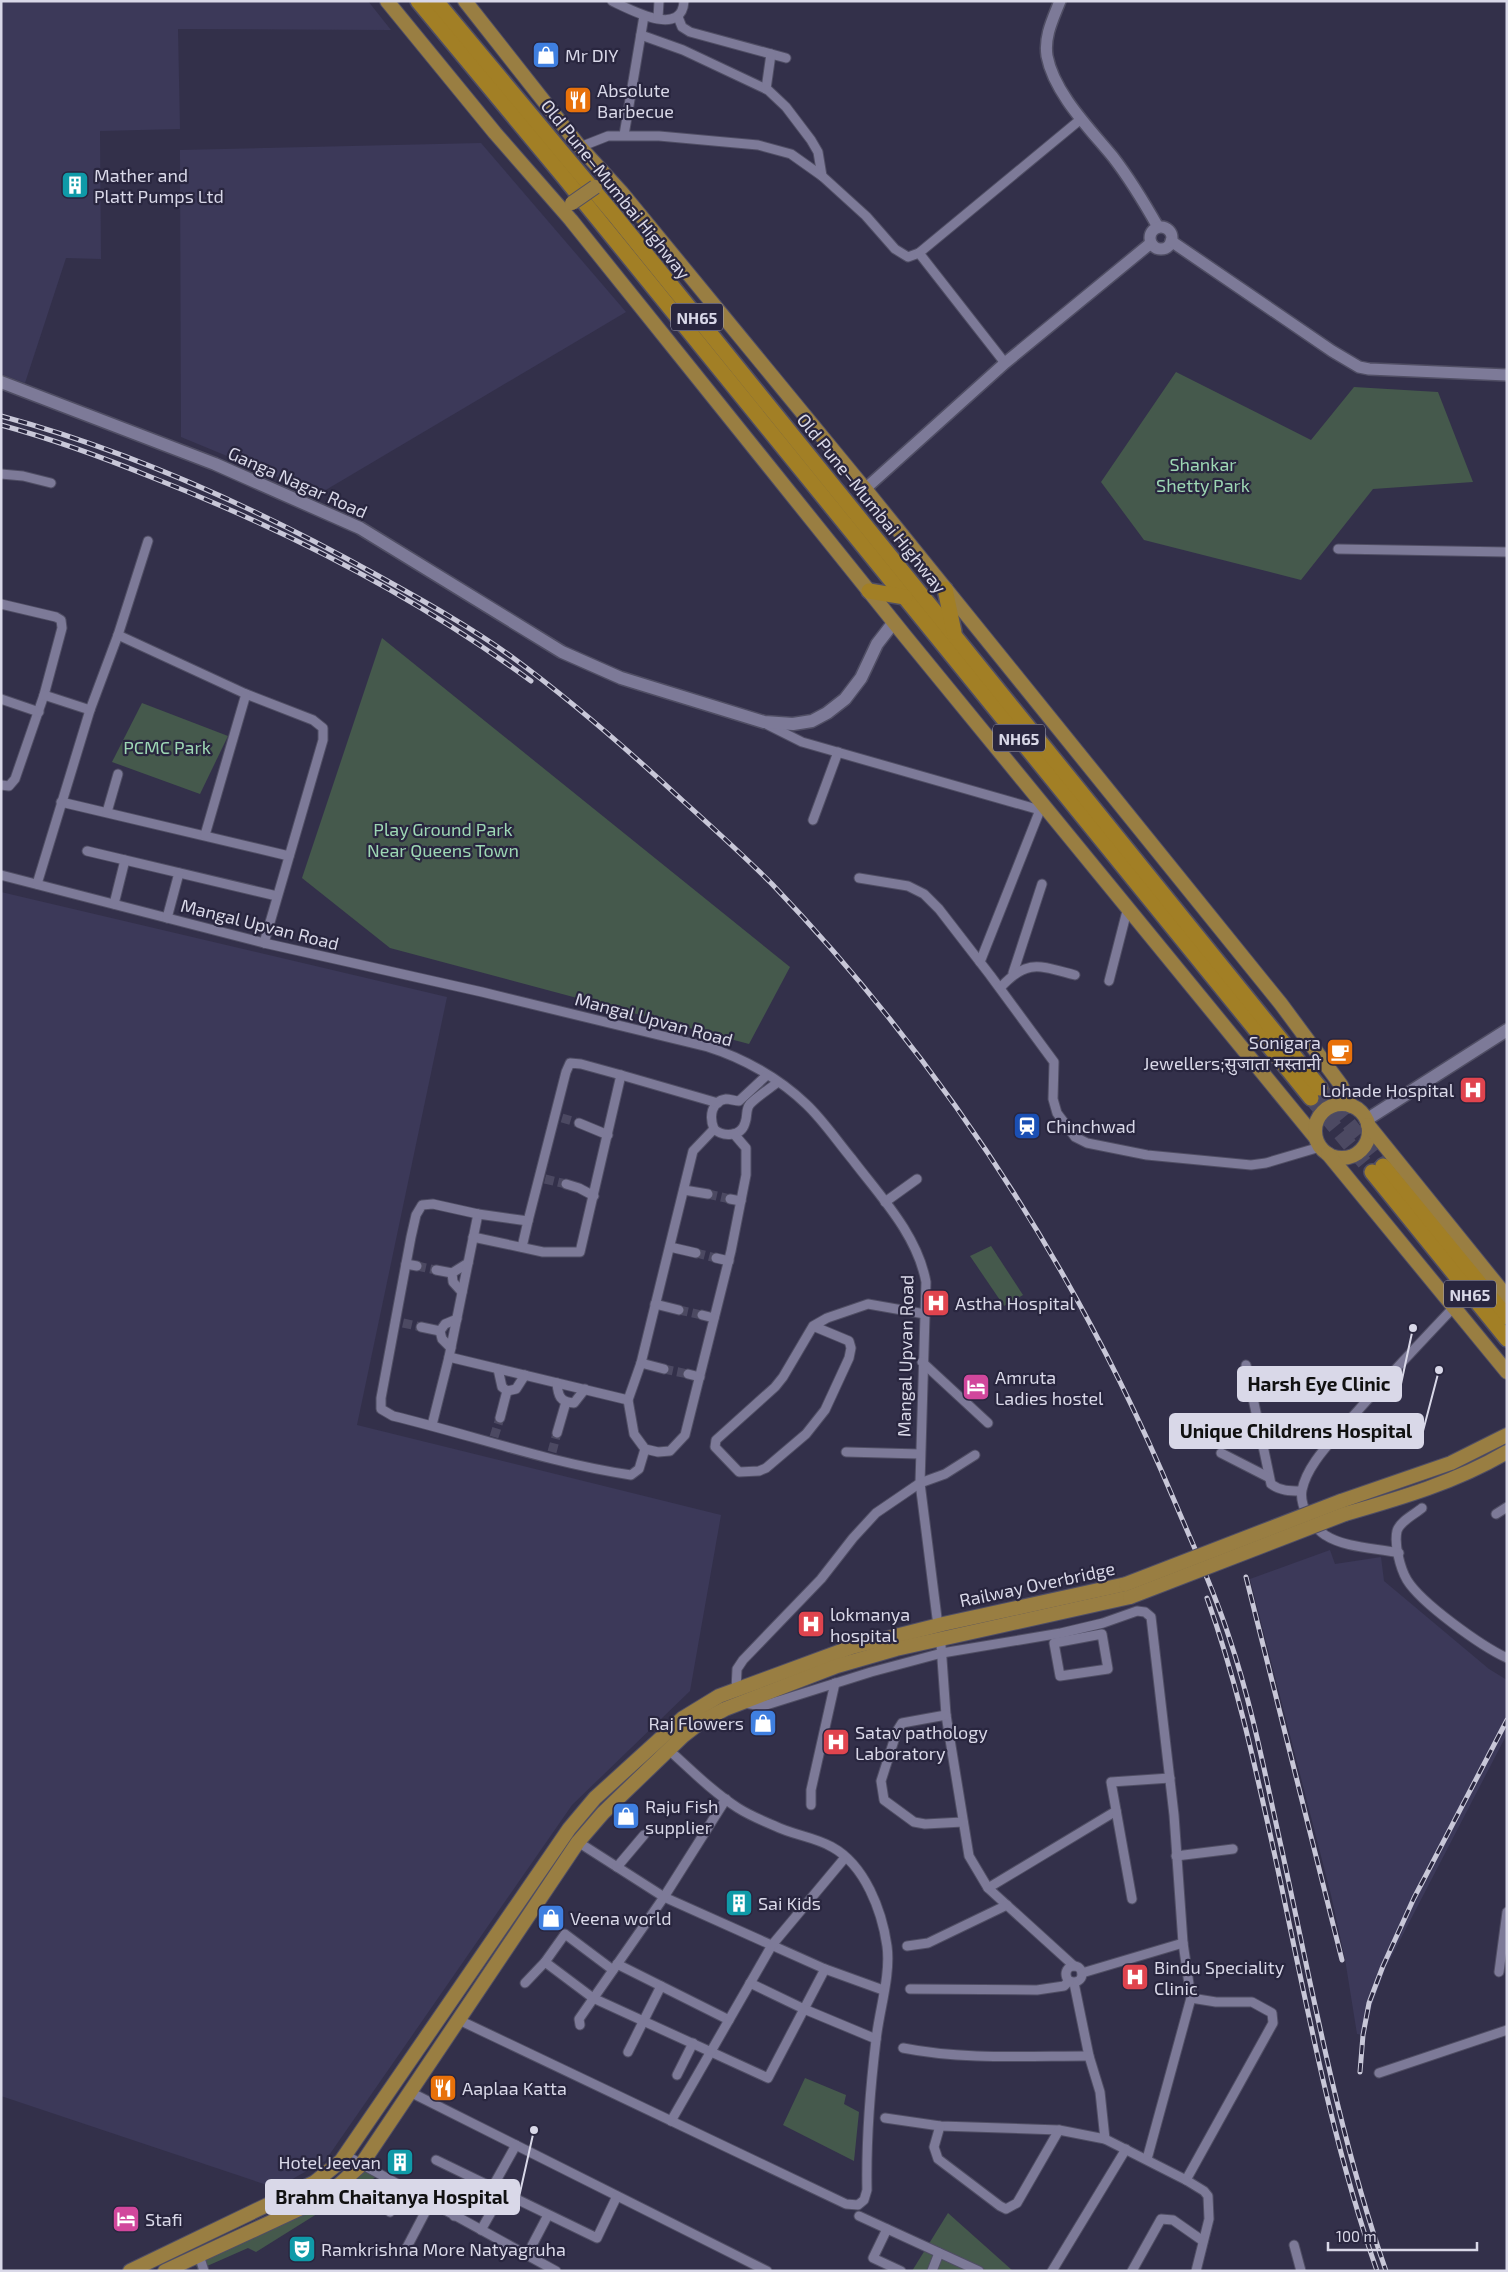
<svg xmlns="http://www.w3.org/2000/svg" width="1508" height="2272" font-family="'Exo 2','Noto Sans Devanagari',sans-serif">
	<style>
		.built { fill: #3c3959 }
		.green { fill: #45594c }
		.lines { fill: none; stroke-linecap: round; stroke-linejoin: round }
		.minor-tunnel { stroke: #4c4962; stroke-width: 9; stroke-dasharray: 9 4.5; stroke-linecap: butt }
		.trunk-tunnel { stroke: #4c4962; stroke-width: 15; stroke-dasharray: 15 8; stroke-linecap: butt }
		.minor-casing { stroke: #504e64; stroke-width: 11 }
		.tertiary-casing { stroke: #504e64; stroke-width: 14 }
		.secondary-casing { stroke: #504e64; stroke-width: 15 }
		.primary-casing { stroke: #504e64; stroke-width: 16 }
		.trunk-casing { stroke: #504e64; stroke-width: 18 }
		.minor { stroke: #7d7a98; stroke-width: 9 }
		.tertiary { stroke: #7d7a98; stroke-width: 11 }
		.secondary { stroke: #7d7a98; stroke-width: 12 }
		.primary { stroke: #997e42; stroke-width: 14 }
		.trunk { stroke: #a27f25; stroke-width: 15 }
		.rail-casing { stroke: #c8c7d8; stroke-width: 5 }
		.rail { stroke: #29263f; stroke-width: 3; stroke-dasharray: 9; stroke-linecap: butt }
		.primary-bridge-casing { stroke: #504e64; stroke-width: 16; stroke-linecap: butt }
		.primary-bridge { stroke: #997e42; stroke-width: 14 }
		.labels { text-anchor: middle; dominant-baseline: central; stroke-width: 4.5; stroke-linejoin: round; paint-order: stroke }
		.shield { fill: #29263f; stroke: #a4a3b5; stroke-width: 1 }
		.shield-label { font-size: 16px; font-weight: bold; fill: #d9d8e8 }
		.poi-label { font-size: 18px; fill: #d9d8e8; stroke: #29263f; text-anchor: start }
		.street-label { font-size: 18px; fill: #d9d8e8; stroke: #29263f }
		.park-label { font-size: 18px; fill: #9dd7b4; stroke: #29263f }
		.leader { fill: none; stroke: #d9d8e8; stroke-width: 2 }
		.callout-dot { fill: #d9d8e8; stroke: #29263f; stroke-width: 2 }
		.callout { fill: #d9d8e8; stroke: #d9d8e8; stroke-width: 2 }
		.callout-label { font-size: 19px; text-anchor: middle; font-weight: bold; fill: #111 }
	</style>
	<rect width="100%" height="100%" fill="#33304a"/>
	<g class="built">
		<polygon points="1,1 368,1 391,30 178,29 180,129 100,131 101,259 66,258 25,383 1,374"/>
		<polygon points="481,143 626,312 319,494 181,437 180,150"/>
		<polygon points="1,892 447,997 357,1425 721,1515 690,1691 572,1805 325,2161 276,2188 1,2096"/>
		<polygon points="1330,1550 1335,1564 1381,1557 1384,1581 1489,1669 1507,1680 1507,1734 1386,1967 1372,2005 1365,2035 1357,2034 1345,1959 1331,1895 1250,1579"/>
	</g>
	<g class="green">
		<polygon points="1176,372 1311,440 1354,387 1438,392 1473,482 1373,489 1301,580 1144,540 1101,482"/>
		<polygon points="382,638 790,967 749,1044 390,948 302,878"/>
		<polygon points="142,703 228,736 200,794 112,762"/>
		<polygon points="991,1246 1023,1295 1004,1306 970,1256"/>
		<polygon points="805,2078 846,2095 844,2104 859,2112 854,2161 783,2125"/>
		<polygon points="360,2166 376,2177 256,2252 248,2248 198,2270 194,2261 330,2195"/>
		<polygon points="948,2213 1013,2271 912,2271"/>
	</g>
	<g class="lines">
		<g class="minor-tunnel">
			<polyline points="562,1118 579,1123"/>
			<polyline points="545,1179 566,1184"/>
			<polyline points="708,1194 730,1199"/>
			<polyline points="696,1253 716,1258"/>
			<polyline points="417,1266 436,1270"/>
			<polyline points="679,1310 702,1315"/>
			<polyline points="403,1323 421,1327"/>
			<polyline points="664,1369 688,1374"/>
			<polyline points="494,1437 500,1418"/>
			<polyline points="552,1452 557,1433"/>
		</g>
		<g class="trunk-tunnel">
			<polyline points="1320,1088 1383,1166"/>
			<polyline points="1311,1098 1372,1172"/>
		</g>
		<g class="minor-casing">
			<g id="minor">
				<path d="M612 1C631 10 682 38 684 1"/>
				<polyline points="678,17 682,27 690,32 786,58"/>
				<polyline points="658,18 659,1"/>
				<polyline points="641,35 683,50 768,90 786,107 811,140 818,152 822,176"/>
				<polyline points="766,89 771,54"/>
				<polyline points="624,135 644,16"/>
				<polyline points="580,147 608,136 659,136 758,145 791,154 822,176 866,216 895,249 908,257 919,253 1005,363"/>
				<polyline points="919,253 1081,119"/>
				<polyline points="1,474 23,476 51,483"/>
				<polyline points="1338,549 1507,552"/>
				<polyline points="1,604 56,617 61,620 62,628 44,695 15,779 9,786 1,785"/>
				<polyline points="118,635 246,694 313,720 323,728 323,740 264,943"/>
				<polyline points="44,695 90,710"/>
				<polyline points="1,699 39,712"/>
				<polyline points="768,725 802,742 1040,810 1046,809"/>
				<polyline points="61,802 289,856"/>
				<polyline points="107,812 118,774"/>
				<polyline points="813,820 838,752"/>
				<polyline points="205,835 246,694"/>
				<polyline points="87,851 277,896"/>
				<path d="M1 875 264 943 482 992 708 1047C743 1058 779 1078 806 1104 823 1120 837 1141 852 1159 880 1196 917 1234 926 1282L920 1483 937 1618"/>
				<polyline points="859,878 908,886 924,894 939,909 990,975 1054,1062 1053,1099 1057,1113 1075,1137 1087,1143 1147,1155 1251,1165 1266,1163 1320,1147"/>
				<polyline points="37,884 90,710 118,635 148,541"/>
				<polyline points="114,904 125,860"/>
				<polyline points="167,918 179,873"/>
				<polyline points="980,962 1040,810"/>
				<polyline points="1013,973 1042,884"/>
				<polyline points="1109,981 1128,907"/>
				<path d="M1000 988C1027 958 1040 966 1075 975"/>
				<path d="M767 1075 739 1101C735 1101 730 1099 726 1099 711 1101 709 1117 714 1129 723 1137 741 1137 745 1123 748 1116 745 1110 750 1104 758 1096 769 1089 778 1082"/>
				<polyline points="579,1123 608,1135"/>
				<polyline points="714,1129 693,1151 641,1363 628,1400 634,1434 645,1449 658,1452 670,1451 685,1435 731,1251 746,1175 746,1148 734,1134"/>
				<polyline points="566,1184 579,1188 594,1196"/>
				<polyline points="684,1190 708,1194"/>
				<polyline points="730,1199 741,1201"/>
				<polyline points="885,1202 917,1179"/>
				<polyline points="473,1237 543,1252 580,1252 621,1075"/>
				<polyline points="522,1247 528,1221"/>
				<polyline points="670,1247 696,1253"/>
				<polyline points="716,1258 729,1261"/>
				<polyline points="406,1264 417,1266"/>
				<polyline points="436,1270 452,1273"/>
				<polyline points="462,1292 453,1282 452,1273 468,1263"/>
				<polyline points="655,1304 679,1310"/>
				<polyline points="702,1315 714,1318"/>
				<polyline points="813,1326 849,1341 851,1348 849,1358 825,1410 806,1434 766,1468 759,1471 739,1472 715,1447 716,1440 775,1387 783,1377 813,1326 827,1318 868,1304 925,1314"/>
				<polyline points="421,1327 440,1331"/>
				<polyline points="451,1348 442,1339 440,1331 445,1324 457,1319"/>
				<polyline points="449,1357 628,1400"/>
				<polyline points="922,1362 988,1423"/>
				<polyline points="641,1363 664,1369"/>
				<path d="M1246 1365 1271 1484C1280 1491 1290 1491 1301 1491"/>
				<polyline points="498,1369 502,1387 507,1391 516,1389 525,1375"/>
				<polyline points="688,1374 700,1377"/>
				<path d="M557 1383C558 1396 560 1402 574 1403L585 1389"/>
				<polyline points="500,1418 507,1391"/>
				<polyline points="432,1425 449,1357 478,1214"/>
				<polyline points="557,1433 566,1402"/>
				<path d="M645 1449 639 1469 631 1475C550 1463 472 1435 393 1416L381 1409V1398L411 1237 416 1215 422 1205 433 1204 478 1214 528 1221 566 1072 570 1063 581 1064 621 1075 718 1103"/>
				<polyline points="846,1452 920,1454"/>
				<polyline points="1221,1453 1268,1477"/>
				<path d="M1422 1508C1415 1514 1400 1521 1397 1531 1394 1544 1400 1568 1407 1580 1421 1603 1481 1646 1507 1658"/>
				<polyline points="1496,1514 1507,1507"/>
				<path d="M1399 1553C1376 1548 1345 1548 1325 1535 1312 1526 1299 1506 1302 1490 1307 1465 1330 1443 1346 1424 1381 1384 1417 1346 1454 1307"/>
				<polygon points="1102,1634 1108,1669 1060,1676 1054,1643"/>
				<polyline points="941,1645 946,1715 969,1856 988,1888 1074,1966"/>
				<polyline points="736,1690 737,1669 743,1660 821,1579 853,1538 876,1513 920,1483 945,1474 975,1455"/>
				<polyline points="744,1703 763,1706 871,1672 942,1653 1061,1633 1103,1623 1137,1611 1145,1612 1151,1617 1174,1815 1183,1943 1191,1998 1147,2159"/>
				<polyline points="946,1715 902,1723 897,1731 881,1781 884,1800 914,1822 925,1824 963,1822"/>
				<polyline points="811,1805 811,1790 835,1683"/>
				<polyline points="578,1842 664,1897 825,1969 883,1990"/>
				<polyline points="1176,1856 1233,1849"/>
				<polyline points="617,1867 644,1835"/>
				<polyline points="988,1888 1116,1811"/>
				<polyline points="1132,1899 1111,1782 1170,1778"/>
				<polyline points="907,1946 928,1943 1007,1905"/>
				<polyline points="545,1962 565,1934 613,1970"/>
				<polyline points="617,1964 729,2020"/>
				<circle cx="1074" cy="1974" r="8"/>
				<polyline points="1499,1972 1507,1912"/>
				<polyline points="1082,1973 1183,1943"/>
				<polyline points="525,1983 545,1962 593,1998 768,2078 825,1969"/>
				<polyline points="750,1983 804,2009 876,2039"/>
				<polyline points="1074,1983 1089,2056 1100,2092 1105,2139"/>
				<polyline points="910,1989 1037,1990 1064,1986 1069,1981"/>
				<path d="M459 2020 846 2204 858 2205 864 2200 867 2190C866 2140 870 2090 876 2040 879 2011 891 1975 887 1946 882 1911 865 1865 832 1847 815 1837 793 1835 775 1826 763 1821 749 1815 738 1808 713 1792 691 1770 669 1750"/>
				<polyline points="580,2025 579,2019 664,1897 726,1799"/>
				<path d="M903 2048C963 2060 1027 2056 1089 2056"/>
				<polyline points="628,2052 661,1986"/>
				<polyline points="1379,2073 1507,2030"/>
				<polyline points="677,2075 693,2043"/>
				<polyline points="410,2092 767,2271"/>
				<polyline points="885,2118 940,2126 1059,2130 1105,2139 1186,2180 1204,2191 1208,2196 1209,2219 1196,2271"/>
				<polyline points="671,2121 772,1945 843,1860"/>
				<polyline points="940,2126 934,2147 938,2159 1000,2206 1006,2209 1017,2203 1059,2130"/>
				<polyline points="345,2155 556,2271"/>
				<polyline points="436,2160 597,2238 617,2196"/>
				<polyline points="1186,2180 1273,2023 1272,2013 1252,2002 1216,2002 1191,1998"/>
				<polyline points="492,2188 516,2145"/>
				<polyline points="390,2212 405,2189"/>
				<polyline points="454,2216 474,2179"/>
				<polyline points="859,2216 979,2271"/>
				<polyline points="887,2229 873,2258 901,2271"/>
				<polyline points="481,2230 502,2193"/>
				<polyline points="1294,2245 1301,2271"/>
				<polyline points="407,2247 430,2203"/>
				<polyline points="199,2255 204,2271"/>
				<polyline points="527,2255 548,2215"/>
				<polyline points="932,2271 939,2253"/>
				<polyline points="1052,2271 1126,2149"/>
				<polyline points="1132,2271 1161,2219 1173,2220 1203,2241"/>
			</g>
		</g>
		<g class="tertiary-casing">
			<g id="tertiary">
				<path d="M1060 1C1053 19 1044 36 1047 56 1054 93 1090 129 1113 157 1130 179 1145 204 1158 227"/>
				<circle cx="1161" cy="238" r="11"/>
				<polyline points="1171,241 1332,351 1359,367 1369,369 1507,375"/>
				<polyline points="865,489 1005,363 1151,243"/>
			</g>
		</g>
		<g class="secondary-casing">
			<g id="secondary">
				<polyline points="1,382 215,464 360,528 562,652 621,678 764,722 793,724 812,721 827,713 845,699 861,678 877,644 894,622"/>
				<polyline points="1366,1120 1507,1030"/>
			</g>
		</g>
		<g class="primary-casing">
			<g id="primary">
				<polyline points="387,1 495,133 571,220 905,636 1315,1137"/>
				<polyline points="465,1 580,147 622,193 865,489 1281,1004 1341,1085 1351,1106"/>
				<circle cx="1342" cy="1131" r="27"/>
				<polyline points="1368,1125 1507,1297"/>
				<polyline points="1328,1154 1507,1372"/>
				<polyline points="1341,1501 1451,1463 1507,1435"/>
				<path d="M1345 1514C1401 1498 1456 1482 1507 1452"/>
				<polyline points="130,2271 315,2182 341,2161 569,1829 595,1798 683,1718 719,1696 852,1647 943,1624 1126,1584"/>
				<polyline points="165,2271 308,2205 330,2193 361,2165 578,1842 603,1813 683,1736 701,1722 725,1709 837,1666 896,1649 1130,1597"/>
			</g>
		</g>
		<g class="trunk-casing">
			<g id="trunk">
				<polyline points="418,1 563,176 1311,1098"/>
				<polyline points="436,1 616,217 1320,1088"/>
				<polyline points="945,589 954,632"/>
				<polyline points="869,591 905,597"/>
				<polyline points="1383,1166 1507,1317"/>
				<polyline points="1372,1172 1507,1339"/>
			</g>
		</g>
		<use href="#minor" class="minor"/>
		<use href="#tertiary" class="tertiary"/>
		<use href="#secondary" class="secondary"/>
		<use href="#primary" class="primary"/>
		<use href="#trunk" class="trunk"/>
		<g class="rail-casing">
			<g id="rail">
				<path d="M1 416C131 451 258 509 375 574 422 600 469 626 512 657 572 701 628 750 682 800 712 827 743 855 772 884 943 1063 1078 1272 1174 1500 1193 1545 1214 1590 1229 1637 1250 1699 1263 1764 1277 1828 1310 1976 1336 2128 1386 2271"/>
				<path d="M1 425C52 439 102 457 151 477 284 529 415 596 531 681"/>
				<polyline points="1246,1577 1342,1960"/>
				<path d="M1207 1598C1235 1676 1253 1757 1271 1838 1303 1983 1328 2131 1377 2271"/>
				<polyline points="1360,2072 1363,2035 1369,2003 1383,1966 1414,1898 1507,1720"/>
			</g>
		</g>
		<use href="#rail" class="rail"/>
		<g class="primary-bridge-casing">
			<g id="primary-bridge">
				<polyline points="572,203 595,187"/>
				<polyline points="1126,1584 1341,1501"/>
				<polyline points="1130,1597 1345,1514"/>
			</g>
		</g>
		<use href="#primary-bridge" class="primary-bridge"/>
	</g>
	<defs>
		<g id="shop-square" transform="scale(1.4375)"><rect x="-9" y="-9" width="18" height="18" rx="4" fill="#3f7fe0" stroke="#29263f"/><path d="M-5-2.5h2.3a2.7 3.5 0 0 1 5.4 0H5L5.5 6h-11ZM-1.5-2.5h3a1.5 2.3 0 0 0-3 0Z" fill="#fff"/></g>
		<g id="restaurant-square" transform="scale(1.4375)"><rect x="-9" y="-9" width="18" height="18" rx="4" fill="#e8710a" stroke="#29263f"/><path d="M-5-6h1v4h1v-4h1v4h1v-4h1v5L-1.5 .5V6h-2V.5L-5-1ZM5-6V6H3V1.5H1.5Q1.5-4 5-6Z" fill="#fff"/></g>
		<g id="building-square" transform="scale(1.4375)"><rect x="-9" y="-9" width="18" height="18" rx="4" fill="#0f9aa8" stroke="#29263f"/><path d="M-4-6H4V6H1V3H-1V6H-4ZM-2.5-4.3h1.7v1.8h-1.7ZM.8-4.3h1.7v1.8H.8ZM-2.5-1h1.7V.8h-1.7ZM.8-1h1.7V.8H.8Z" fill="#fff"/></g>
		<g id="cafe-square" transform="scale(1.4375)"><rect x="-9" y="-9" width="18" height="18" rx="4" fill="#e8710a" stroke="#29263f"/><path d="M-5.5-4.5H6V0H3Q3 3.5 0 3.5H-2.5Q-5.5 3.5-5.5 0ZM3-3.2v2h1.7v-2ZM-6 4.5H4V6H-6Z" fill="#fff"/></g>
		<g id="hospital-square" transform="scale(1.4375)"><rect x="-9" y="-9" width="18" height="18" rx="4" fill="#e0444e" stroke="#29263f"/><path d="M-5-5h3v3.5h4V-5h3V5h-3V1.5h-4V5h-3Z" fill="#fff"/></g>
		<g id="station-square" transform="scale(1.4375)"><rect x="-9" y="-9" width="18" height="18" rx="4" fill="#1a4fb4" stroke="#29263f"/><path d="M-3-6H3Q5-6 5-4V2Q5 4 3 4L4.5 6H3L1.5 4h-3L-3 6H-4.5L-3 4Q-5 4-5 2V-4Q-5-6-3-6ZM-3.5-4v3h7v-3ZM-3.5 1v1.5H-2V1ZM2 1v1.5H3.5V1Z" fill="#fff"/></g>
		<g id="hotel-square" transform="scale(1.4375)"><rect x="-9" y="-9" width="18" height="18" rx="4" fill="#d1479c" stroke="#29263f"/><path d="M-6-4.5h1.5V1H6V5H4.5V3h-9V5H-6ZM-4 0a1.8 1.8 0 1 1 3.6 0ZM.5 0V-2.5h3Q6-2.5 6 0Z" fill="#fff"/></g>
		<g id="theatre-square" transform="scale(1.4375)"><rect x="-9" y="-9" width="18" height="18" rx="4" fill="#0f9aa8" stroke="#29263f"/><path d="M-5-5.5Q0-4 5-5.5V0Q5 5 0 6Q-5 5-5 0ZM-3.3-2.5H-1v1.5H-3.3ZM1-2.5H3.3v1.5H1ZM-2.8 1Q0 5.5 2.8 1Z" fill="#fff"/></g>
	</defs>
	<g fill-rule="evenodd">
		<use href="#shop-square" x="546" y="55"/>
		<use href="#restaurant-square" x="578" y="100"/>
		<use href="#building-square" x="75" y="185"/>
		<use href="#cafe-square" x="1340" y="1052"/>
		<use href="#hospital-square" x="1473" y="1090"/>
		<use href="#station-square" x="1027" y="1126"/>
		<use href="#hospital-square" x="936" y="1303"/>
		<use href="#hotel-square" x="976" y="1387"/>
		<use href="#hospital-square" x="811" y="1624"/>
		<use href="#shop-square" x="763" y="1723"/>
		<use href="#hospital-square" x="836" y="1742"/>
		<use href="#shop-square" x="626" y="1816"/>
		<use href="#building-square" x="739" y="1903"/>
		<use href="#shop-square" x="551" y="1918"/>
		<use href="#hospital-square" x="1135" y="1977"/>
		<use href="#restaurant-square" x="443" y="2088"/>
		<use href="#building-square" x="400" y="2162"/>
		<use href="#hotel-square" x="126" y="2219"/>
		<use href="#theatre-square" x="302" y="2249"/>
	</g>
	<g class="labels">
		<g class="shield">
			<rect x="671" y="303.5" width="52" height="27" rx="4"/>
			<rect x="993" y="724.5" width="52" height="27" rx="4"/>
			<rect x="1444" y="1280.5" width="52" height="27" rx="4"/>
		</g>
		<g class="shield-label">
			<text x="697" y="317">NH65</text>
			<text x="1019" y="738">NH65</text>
			<text x="1470" y="1294">NH65</text>
		</g>
		<g class="poi-label">
			<text x="565" y="55">Mr DIY</text>
			<text x="597" y="90">Absolute<tspan x="597" dy="21">Barbecue</tspan></text>
			<text x="94" y="175">Mather and<tspan x="94" dy="21">Platt Pumps Ltd</tspan></text>
			<text x="1321" y="1042" text-anchor="end">Sonigara<tspan x="1321" dy="21">Jewellers;सुजाता मस्तानी</tspan></text>
			<text x="1454" y="1090" text-anchor="end">Lohade Hospital</text>
			<text x="1046" y="1126">Chinchwad</text>
			<text x="955" y="1303">Astha Hospital</text>
			<text x="995" y="1377">Amruta<tspan x="995" dy="21">Ladies hostel</tspan></text>
			<text x="830" y="1614">lokmanya<tspan x="830" dy="21">hospital</tspan></text>
			<text x="744" y="1723" text-anchor="end">Raj Flowers</text>
			<text x="855" y="1732">Satav pathology<tspan x="855" dy="21">Laboratory</tspan></text>
			<text x="645" y="1806">Raju Fish<tspan x="645" dy="21">supplier</tspan></text>
			<text x="758" y="1903">Sai Kids</text>
			<text x="570" y="1918">Veena world</text>
			<text x="1154" y="1967">Bindu Speciality<tspan x="1154" dy="21">Clinic</tspan></text>
			<text x="462" y="2088">Aaplaa Katta</text>
			<text x="381" y="2162" text-anchor="end">Hotel Jeevan</text>
			<text x="145" y="2219">Stafi</text>
			<text x="321" y="2249">Ramkrishna More Natyagruha</text>
		</g>
		<g class="street-label">
			<text transform="translate(616 189) rotate(51)">Old Pune–Mumbai Highway</text>
			<text transform="translate(298 482) rotate(24)">Ganga Nagar Road</text>
			<text transform="translate(872 503) rotate(51)">Old Pune–Mumbai Highway</text>
			<text transform="translate(260 924) rotate(14)">Mangal Upvan Road</text>
			<text transform="translate(654 1019) rotate(15)">Mangal Upvan Road</text>
			<text transform="translate(905 1356) rotate(-89)">Mangal Upvan Road</text>
			<text transform="translate(1037 1584) rotate(-12)">Railway Overbridge</text>
		</g>
		<g class="park-label">
			<text x="1203" y="464">Shankar<tspan x="1203" dy="21">Shetty Park</tspan></text>
			<text x="167" y="747">PCMC Park</text>
			<text x="443" y="829">Play Ground Park<tspan x="443" dy="21">Near Queens Town</tspan></text>
		</g>
	</g>
	<path class="leader" d="M1413 1328L1401 1384M1439 1370L1423 1431M534 2130L519 2197"/>
	<g class="callout-dot">
		<circle cx="1413" cy="1328" r="5"/>
		<circle cx="1439" cy="1370" r="5"/>
		<circle cx="534" cy="2130" r="5"/>
	</g>
	<g class="callout">
		<rect x="1238" y="1367" width="163" height="34" rx="5"/>
		<rect x="1170" y="1414" width="253" height="34" rx="5"/>
		<rect x="266" y="2180" width="253" height="34" rx="5"/>
	</g>
	<g class="callout-label">
		<text x="1319" y="1391">Harsh Eye Clinic</text>
		<text x="1296" y="1438">Unique Childrens Hospital</text>
		<text x="392" y="2204">Brahm Chaitanya Hospital</text>
	</g>
	<rect width="1508" height="2272" fill="none" stroke="#d9d8e8" stroke-width="5"/>
	<path d="M1328 2242v8h149v-8" fill="none" stroke="#d9d8e8" stroke-width="2.5"/>
	<text x="1336" y="2242" font-size="15" fill="#d9d8e8" stroke="#29263f" stroke-width="4" paint-order="stroke">100 m</text>
</svg>
